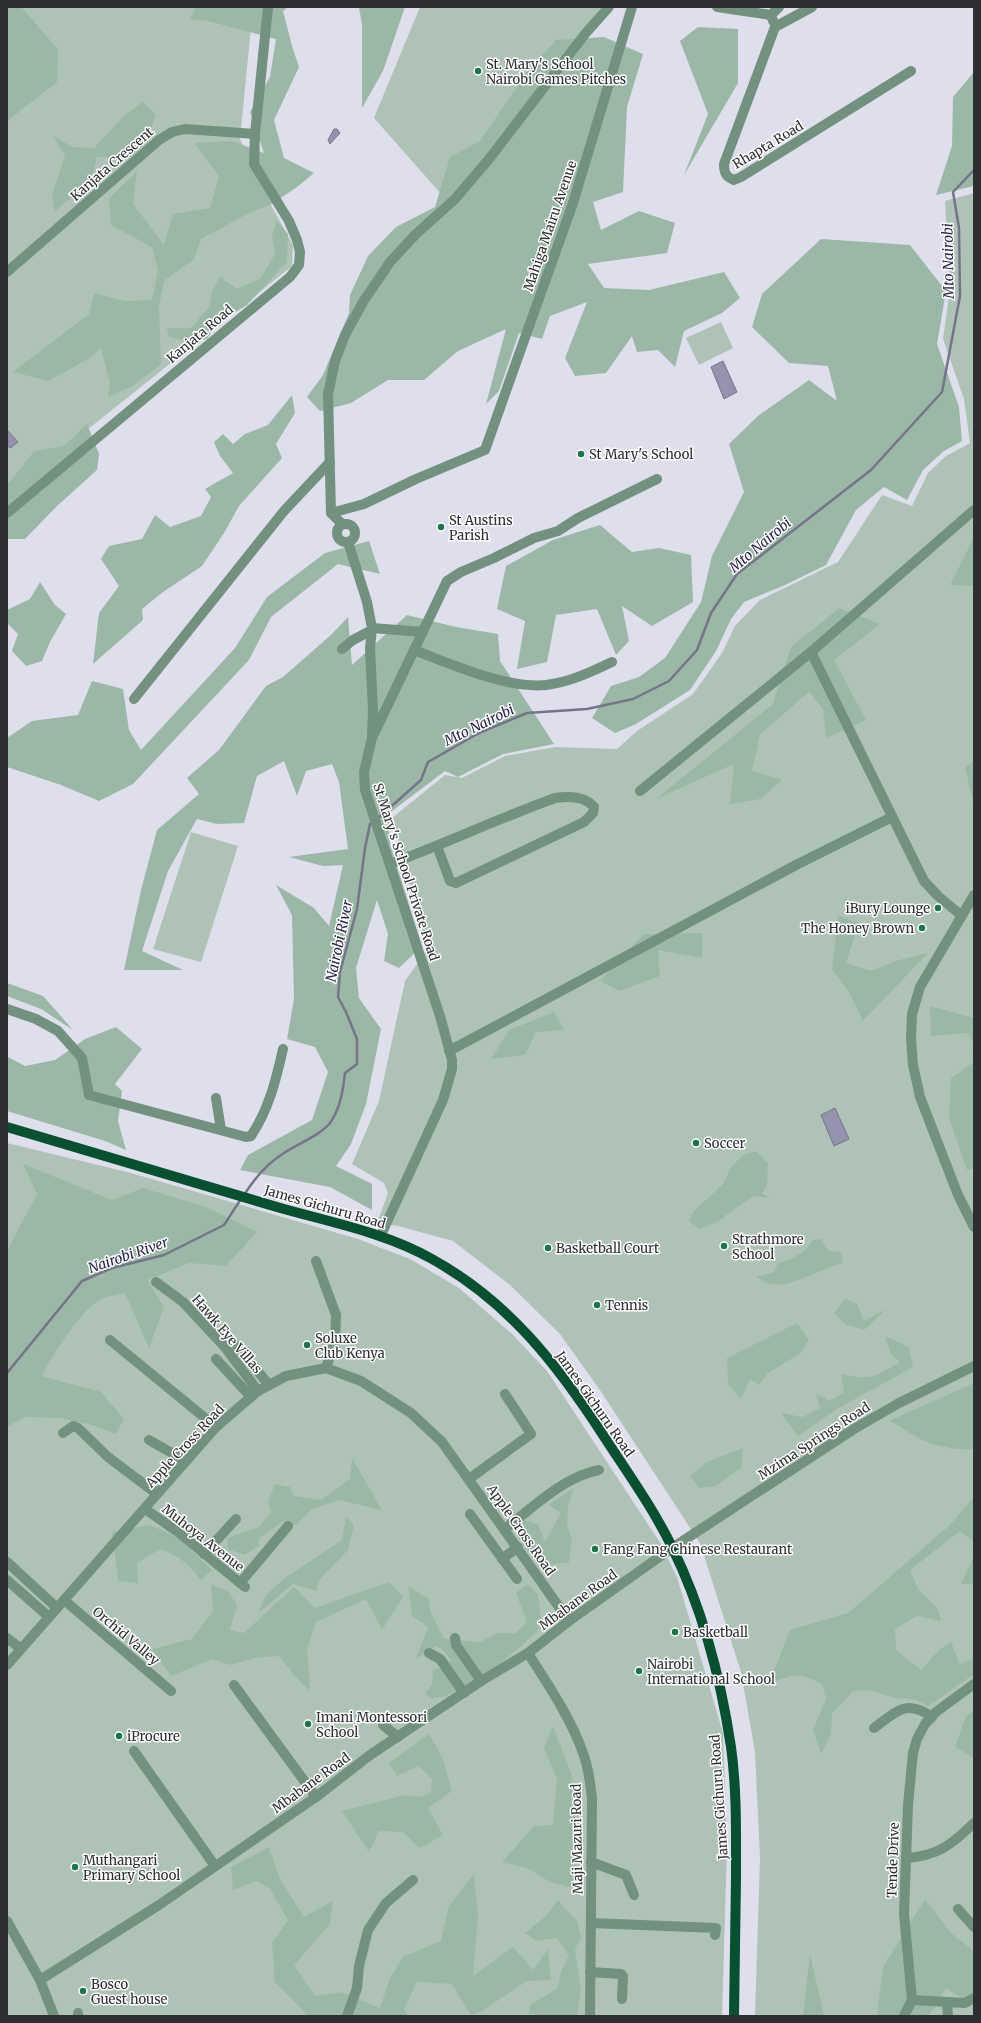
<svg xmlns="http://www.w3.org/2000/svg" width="981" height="2023" font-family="Merriweather,serif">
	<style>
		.green { fill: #aec3b6 }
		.forest { fill: #9bb8a6 }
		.water { fill: #9492ae; stroke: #757489 }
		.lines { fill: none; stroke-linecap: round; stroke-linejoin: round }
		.stream { stroke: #757489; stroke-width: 2.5 }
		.minor { stroke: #72917e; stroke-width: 10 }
		.major { stroke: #075030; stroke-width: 10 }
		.poi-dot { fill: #19754a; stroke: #fff; stroke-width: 1.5 }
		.labels { text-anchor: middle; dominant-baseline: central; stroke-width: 3; stroke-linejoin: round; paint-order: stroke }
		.poi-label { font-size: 13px; fill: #2d2d32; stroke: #fff; text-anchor: start }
		.street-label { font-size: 13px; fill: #2d2d32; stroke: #fff }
		.water-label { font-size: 14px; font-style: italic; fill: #29224a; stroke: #fff }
	</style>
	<rect width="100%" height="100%" fill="#dfdeed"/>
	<g class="green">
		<polygon points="7,7 253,7 240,139 262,189 293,245 292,266 7,494"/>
		<polygon points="420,7 610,7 457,212 374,118"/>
		<polygon points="974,193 974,2016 755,2016 760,1858 755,1752 741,1672 700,1543 602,1393 560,1334 510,1285 453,1241 398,1226 377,1223 388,1193 384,1183 352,1164 379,1101 405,981 427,950 392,818 445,775 462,778 505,756 555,747 617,749 637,731 693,694 722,653 735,626 760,600 838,562 882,495 912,506 928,473 946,456 970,443 964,399 943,339 950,289 945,201"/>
		<polygon points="721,322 733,348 699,365 686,338"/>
		<polygon points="191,832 238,846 201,962 153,949"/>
		<polygon points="7,1143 131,1173 358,1239 410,1259 459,1288 512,1334 547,1371 659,1541 677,1577 723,1733 727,1846 722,2016 7,2016"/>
	</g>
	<g class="forest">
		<polygon points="7,7 21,7 58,49 57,82 7,121"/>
		<polygon points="196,7 288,7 283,11 292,46 299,67 274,120 284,158 314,173 297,187 272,204 251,212 201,239 194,259 164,281 159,307 161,364 133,386 108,397 110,384 101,348 92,357 48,381 13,372 89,314 94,293 125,301 152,300 158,270 152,247 111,225 109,199 137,171 133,204 164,245 173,214 210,208 219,176 194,143 232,141 264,153 250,112 270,77 276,39 208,21 190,19"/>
		<polygon points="359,7 405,7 383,71 362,108 362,25"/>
		<polygon points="698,27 738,29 738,83 684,175 708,114 680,41"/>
		<polygon points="604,37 643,54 627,107 623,192 593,202 601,230 639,211 675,223 667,253 588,264 604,288 649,290 724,272 740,298 722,313 684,331 675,367 658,350 637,352 632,336 606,373 575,376 565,358 587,302 550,316 542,339 519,333 499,391 486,404 506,329 458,351 424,380 388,380 351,403 320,411 307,397 323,375 349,313 350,295 368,256 396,227 435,207 450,157 480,141 527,72 556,40"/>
		<polygon points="974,72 974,186 936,195 952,146 953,97"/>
		<polygon points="143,102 156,115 151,129 116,158 97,157 93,173 78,192 54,212 52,195 65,156 53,136 73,147 94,148 125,115"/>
		<polygon points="277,221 288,234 287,262 247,305 217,323 207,339 191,342 169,337 167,328 191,328 209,307 213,288 220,277 237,289 260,279 275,254 272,236"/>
		<polygon points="821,239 910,245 946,291 937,344 959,407 962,441 944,451 923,470 907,500 884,487 856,510 826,565 785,585 744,602 731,619 716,651 690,690 636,724 615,733 592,718 611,686 639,677 665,658 701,602 712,556 744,492 729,444 759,415 809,380 837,401 828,366 789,363 752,327 762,294"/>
		<polygon points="292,395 295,413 276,444 282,458 239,506 224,533 202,566 163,592 142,609 143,620 93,664 99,613 119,586 101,559 109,546 142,539 155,515 170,527 201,516 211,497 205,489 233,473 220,456 214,442 223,434 233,444 245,434 268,425"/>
		<polygon points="87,424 99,454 97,470 57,506 25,539 8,539 7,483 10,482 34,451 64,446"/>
		<polygon points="600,525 632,552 659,548 691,555 693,602 652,626 622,606 629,641 616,655 597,609 556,615 547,662 517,669 525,621 497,609 506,566 553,540"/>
		<polygon points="974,537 974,586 950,585"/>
		<polygon points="369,541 380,574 338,564 271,617 249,660 133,784 99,801 61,785 7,767 7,738 32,721 78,715 92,681 123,689 129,730 141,750 235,648 267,597 325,553"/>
		<polygon points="40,582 55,605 66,614 50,642 42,661 26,666 12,651 18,634 7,623 7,610 30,599"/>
		<polygon points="839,608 880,624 834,660 866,720 826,738 823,709 809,692 760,734 752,771 782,780 760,799 730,804 734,764 656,799 773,704 791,647"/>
		<polygon points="407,615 456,627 498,634 500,661 554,744 503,754 458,777 445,771 388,814 390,844 422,946 399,968 384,961 388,934 377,900 356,968 359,998 381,1029 366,1104 351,1144 336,1166 372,1184 372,1210 330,1187 240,1170 248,1155 312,1120 328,1072 315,1047 287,1039 294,999 292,915 276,885 314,908 329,926 343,865 323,866 289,857 348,849 339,782 332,764 306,771 297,796 284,761 257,776 244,823 217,824 197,819 168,871 142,951 183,970 124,970 141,890 157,830 199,794 187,778 219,750 266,686 283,677 332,634 348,617 352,665"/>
		<polygon points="974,762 974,808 965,766"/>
		<polygon points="838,916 859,923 846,963 871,971 899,960 928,953 863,1021 849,992 832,969"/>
		<polygon points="702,933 702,958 658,950 660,976 619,991 600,981 644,934"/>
		<polygon points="7,983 43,996 73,1030 41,1009 7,996"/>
		<polygon points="930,1006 974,1018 974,1044 968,1033 931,1036"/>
		<polygon points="554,1012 564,1030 536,1032 525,1055 491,1059 509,1030"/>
		<polygon points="116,1027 142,1049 115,1084 122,1091 118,1121 126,1150 105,1141 7,1111 8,1057 25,1066 55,1060 85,1039"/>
		<polygon points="974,1062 974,1168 967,1170 949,1118 951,1078"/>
		<polygon points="756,1151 768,1163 767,1184 762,1194 772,1198 753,1196 717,1222 700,1229 689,1221 693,1212 723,1184 731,1167 743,1155"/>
		<path d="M23 1164 112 1200 143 1188 206 1207 257 1232 226 1266 189 1263 147 1280 164 1307 149 1348 125 1293C118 1295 110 1295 104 1298 84 1305 51 1356 42 1376L101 1392 124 1419 116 1434 92 1425 61 1418 25 1417 8 1426 7 1425V1251L37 1194Z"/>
		<path d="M821 1239 829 1251 841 1252 843 1263C819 1268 775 1300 757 1276L773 1273 778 1263C794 1258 804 1254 813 1240Z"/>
		<polygon points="845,1299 857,1304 864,1321 886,1309 864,1330 845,1324 834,1313"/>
		<polygon points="797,1323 809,1340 801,1353 768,1373 759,1385 750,1379 741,1399 728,1384 727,1358"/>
		<path d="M885 1336 909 1347 913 1367 837 1409 798 1436 781 1413 803 1417 820 1408 816 1393 829 1401 844 1392 841 1374C871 1381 875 1377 900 1362L891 1354Z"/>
		<path d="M974 1383V1448C964 1452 936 1446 925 1441 912 1436 902 1426 889 1421Z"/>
		<polygon points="743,1448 741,1468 715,1486 699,1488 690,1476 707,1462"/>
		<polygon points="352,1458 382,1510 339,1500 312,1509 296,1525 282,1522 259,1538 259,1546 244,1555 228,1549 227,1538 259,1527 271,1512 268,1501 275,1484 290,1487 294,1496 320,1500 350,1479"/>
		<polygon points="574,1488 568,1505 567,1525 572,1541 569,1562 541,1566 531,1556 518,1537 524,1520 538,1524 545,1542 561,1513 548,1505"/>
		<path d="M974 1497V1542L960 1531 910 1570 918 1589 938 1609 941 1621 917 1616 895 1629 896 1650 921 1670 940 1649 951 1642 960 1664 974 1658V1674L928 1706 914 1699 895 1698 868 1690 853 1691 832 1714 831 1735 821 1754 813 1730 826 1699 822 1684C798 1672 793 1674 769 1684L790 1630 848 1613 950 1525Z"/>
		<polygon points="346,1517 354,1525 348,1550 320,1579 316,1591 293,1584 258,1613 266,1595 285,1578 342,1540"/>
		<path d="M150 1525 177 1537 212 1570 201 1580C189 1565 179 1555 160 1549L137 1563 138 1583 118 1581 112 1532Z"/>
		<polygon points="974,1556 974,1584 961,1584"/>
		<polygon points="389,1582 403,1597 382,1630 366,1599 316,1622 307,1649 310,1691 296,1677 279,1656 255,1658 230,1665 212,1659 171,1676 152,1649 192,1639 213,1611 211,1584 228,1591 237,1605 230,1630 244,1633 294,1587 315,1608"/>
		<polygon points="527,1584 538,1594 541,1619 537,1632 492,1671 446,1696 431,1699 425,1693 432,1685 433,1669 440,1668 451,1660 443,1650 436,1646 416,1659 428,1627 412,1616 408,1586 429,1599 431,1613 444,1639 480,1642 497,1633 515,1633 527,1622 516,1593"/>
		<polygon points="974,1710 974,1758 955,1747 966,1716"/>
		<polygon points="553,1726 571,1773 577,1836 574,1888 550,1882 527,1868 502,1862 534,1826 553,1825 557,1779 544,1748"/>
		<polygon points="429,1734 443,1759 452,1791 428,1808 443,1835 420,1848 403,1832 379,1831 369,1852 342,1811 405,1795 421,1797 431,1792 432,1779 418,1766 397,1776 389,1763"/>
		<polygon points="269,1847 280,1879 304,1917 333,1901 330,1924 294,1965 315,1996 341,1992 380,2008 390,1978 403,1957 441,1941 449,1906 474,1874 478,1918 473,1976 513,1947 533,1970 548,1949 551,1980 527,1981 482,2011 471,2015 452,1984 417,1982 404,2009 408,2016 308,2016 275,1982 272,1943 288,1920 270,1889 256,1881 233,1890 231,1867"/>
		<polygon points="925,1899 952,1934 974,1951 974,2006 946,1988 928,2016 877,2016 883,1967"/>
		<polygon points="558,1900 567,1911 577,1920 581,1938 575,1949 581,1991 577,2016 544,2016 529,2013 530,2005 558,1988 561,1971 569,1956 557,1938 536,1941 525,1933 546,1916"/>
		<polygon points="810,1954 824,2016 803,2016"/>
	</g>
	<g class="water">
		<polygon points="334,129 337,129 340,133 330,144 328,140"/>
		<polygon points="723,361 737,392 724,399 711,367"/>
		<polygon points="7,430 18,442 10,448 7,444"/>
		<polygon points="835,1108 849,1139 834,1146 821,1115"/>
	</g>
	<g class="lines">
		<g class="stream">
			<polyline points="377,819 421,780 428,762 479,733 527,713 587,709 633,699 669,681 697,650 711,613 737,574 871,470 942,392 960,296 959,228 953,192 974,170"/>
			<path d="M244 1195C254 1179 268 1163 284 1153 297 1144 324 1134 332 1120 341 1105 343 1090 345 1073L357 1064V1039L346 1012 338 997 340 972 357 909 365 848 370 824 373 822"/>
			<polyline points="7,1373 82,1281 112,1268 164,1255 224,1225 241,1199"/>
		</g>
		<g class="minor">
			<polyline points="717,7 771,15"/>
			<path d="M812 7 775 27 724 164C724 173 726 177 734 180L741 177 911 71"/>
			<polyline points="773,21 771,15 779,7"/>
			<polyline points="7,272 159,140 172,132 185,129 255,134"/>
			<polyline points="7,513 290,277 299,265 300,252 297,240 289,221 254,164 255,134 268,7"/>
			<polyline points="331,513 364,504 416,479 485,450 573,203 632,7"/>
			<polyline points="342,524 331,513 328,394 335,361 345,335 363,302 390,262 416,234 455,199 489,159 585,34 609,7"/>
			<circle cx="346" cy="533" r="9"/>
			<polyline points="348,542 367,602 372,628 370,648 373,710 372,734"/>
			<polyline points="372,628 423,632"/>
			<polyline points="342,649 353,640 372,630"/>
			<path d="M414 650C451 664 507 689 546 685 570 682 591 672 612 662"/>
			<polyline points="811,652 924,881 938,896 961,915"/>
			<polyline points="134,699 284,511 330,462"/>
			<polyline points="640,791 811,652 974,510"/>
			<path d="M390 864C446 843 500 818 555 798 568 796 585 796 594 807L593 813 584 822 456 883 450 881 437 846"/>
			<polyline points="974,895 920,987 912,1014 911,1039 913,1065 920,1097 958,1195 974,1227"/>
			<path d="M7 1009 36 1019 58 1031 82 1058 89 1095 246 1137 251 1136C269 1109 276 1080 283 1049"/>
			<polyline points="449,1051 796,865 892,817"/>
			<polyline points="216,1098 221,1130"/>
			<polyline points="381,1235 443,1100 452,1069 452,1060 440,1016 365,790 364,772 372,738 447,581 461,572 494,558 534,538 558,531 578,518 657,479"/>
			<polyline points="316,1261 336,1315 335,1341 326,1368"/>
			<polyline points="156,1282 183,1302 224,1346 258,1391"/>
			<polyline points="110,1340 216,1427"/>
			<polyline points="237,1346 269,1385"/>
			<polyline points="216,1359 251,1397"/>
			<polyline points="63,1433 73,1426 78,1428 108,1457 157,1494"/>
			<polyline points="149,1440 186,1461"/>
			<polyline points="469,1479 531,1434 505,1394"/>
			<polyline points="145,1509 178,1532 245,1587"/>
			<polyline points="470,1514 517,1579"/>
			<path d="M505 1529C532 1508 565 1476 599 1470"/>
			<polyline points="204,1554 236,1519"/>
			<polyline points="502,1559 518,1547"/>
			<polyline points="7,1562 57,1608"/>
			<polyline points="7,1580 49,1617"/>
			<polyline points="240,1583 288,1526"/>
			<polyline points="64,1600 171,1691"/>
			<polyline points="7,1638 20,1648"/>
			<polyline points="455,1638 456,1645 481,1681"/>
			<polyline points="429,1653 440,1659 464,1693"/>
			<path d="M528 1653C547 1683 572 1720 583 1753 589 1768 590 1783 592 1798L590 2016"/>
			<polyline points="7,1665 216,1427 258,1391 286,1376 326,1368 361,1381 411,1413 442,1442 569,1621"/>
			<polyline points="234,1685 316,1797"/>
			<polyline points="383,1725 398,1737"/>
			<path d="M874 1728C896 1712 906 1698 932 1717"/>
			<polyline points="134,1751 215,1866"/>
			<path d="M906 1858C938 1856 951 1845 974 1823"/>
			<polyline points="591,1862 626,1875 634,1895"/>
			<polyline points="958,1909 974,1927"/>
			<polyline points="7,1921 40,1980 54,2016"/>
			<polyline points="591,1923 716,1928 715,1935"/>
			<polyline points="590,1972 621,1974 623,1976 622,1999"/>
			<polyline points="40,1980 159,1905 316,1797 370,1755 481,1681 528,1653 569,1621 672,1548 854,1429 899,1403 974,1366"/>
			<polyline points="912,2000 965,2003 974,1998"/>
			<polyline points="947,2002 948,2016"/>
			<polyline points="78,2013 78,2016"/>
			<polyline points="347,2016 357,1988 359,1966 368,1930 386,1903 413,1880"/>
			<polyline points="904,2016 912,2000 904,1914 908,1805 913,1753 917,1739 925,1724 936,1712 974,1684"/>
		</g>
		<path class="major" d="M7 1127C97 1153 187 1180 277 1207 329 1222 384 1232 432 1259 508 1301 557 1364 603 1435 627 1472 653 1508 672 1547 702 1608 721 1680 731 1747 737 1790 736 1835 736 1878 735 1924 735 1970 734 2016"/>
	</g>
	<g class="poi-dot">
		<circle cx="478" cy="71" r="4"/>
		<circle cx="581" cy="454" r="4"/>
		<circle cx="441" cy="527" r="4"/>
		<circle cx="938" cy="908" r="4"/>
		<circle cx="922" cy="928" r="4"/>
		<circle cx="696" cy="1143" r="4"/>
		<circle cx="724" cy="1246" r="4"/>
		<circle cx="548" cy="1248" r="4"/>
		<circle cx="597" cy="1305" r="4"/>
		<circle cx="307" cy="1345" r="4"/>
		<circle cx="595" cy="1549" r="4"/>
		<circle cx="675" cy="1632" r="4"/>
		<circle cx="639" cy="1671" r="4"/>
		<circle cx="308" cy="1724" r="4"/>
		<circle cx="119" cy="1736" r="4"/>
		<circle cx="75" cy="1867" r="4"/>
		<circle cx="83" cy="1991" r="4"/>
	</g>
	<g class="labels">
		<g class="poi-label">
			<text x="486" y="64">St. Mary's School<tspan x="486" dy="15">Nairobi Games Pitches</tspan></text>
			<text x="589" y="454">St Mary's School</text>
			<text x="449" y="520">St Austins<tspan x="449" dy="15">Parish</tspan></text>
			<text x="930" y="908" text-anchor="end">iBury Lounge</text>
			<text x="914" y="928" text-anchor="end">The Honey Brown</text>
			<text x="704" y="1143">Soccer</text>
			<text x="732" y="1239">Strathmore<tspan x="732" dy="15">School</tspan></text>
			<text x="556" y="1248">Basketball Court</text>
			<text x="605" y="1305">Tennis</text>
			<text x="315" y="1338">Soluxe<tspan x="315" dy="15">Club Kenya</tspan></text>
			<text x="603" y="1549">Fang Fang Chinese Restaurant</text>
			<text x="683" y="1632">Basketball</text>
			<text x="647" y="1664">Nairobi<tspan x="647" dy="15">International School</tspan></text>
			<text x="316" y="1717">Imani Montessori<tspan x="316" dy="15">School</tspan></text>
			<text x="127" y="1736">iProcure</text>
			<text x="83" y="1860">Muthangari<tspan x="83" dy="15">Primary School</tspan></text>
			<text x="91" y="1984">Bosco<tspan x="91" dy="15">Guest house</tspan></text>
		</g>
		<g class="street-label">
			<text transform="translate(768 145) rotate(-31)">Rhapta Road</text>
			<text transform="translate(112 164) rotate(-41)">Kanjata Crescent</text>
			<text transform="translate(550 226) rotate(-71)">Mahiga Mairu Avenue</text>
			<text transform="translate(200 334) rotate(-40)">Kanjata Road</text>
			<text transform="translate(406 872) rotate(72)">St Mary's School Private Road</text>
			<text transform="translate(325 1207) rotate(16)">James Gichuru Road</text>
			<text transform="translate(227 1334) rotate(49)">Hawk Eye Villas</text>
			<text transform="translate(595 1404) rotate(55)">James Gichuru Road</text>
			<text transform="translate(814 1441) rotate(-33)">Mzima Springs Road</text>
			<text transform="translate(185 1446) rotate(-47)">Apple Cross Road</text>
			<text transform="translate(521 1530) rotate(55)">Apple Cross Road</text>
			<text transform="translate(203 1538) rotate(38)">Muhoya Avenue</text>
			<text transform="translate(578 1600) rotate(-36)">Mbabane Road</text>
			<text transform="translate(126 1636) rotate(40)">Orchid Valley</text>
			<text transform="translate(311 1783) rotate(-36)">Mbabane Road</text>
			<text transform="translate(719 1797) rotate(-94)">James Gichuru Road</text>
			<text transform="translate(577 1839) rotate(-91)">Maji Mazuri Road</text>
			<text transform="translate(893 1860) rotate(-88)">Tende Drive</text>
		</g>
		<g class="water-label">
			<text transform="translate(948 261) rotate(-91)">Mto Nairobi</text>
			<text transform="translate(760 545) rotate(-40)">Mto Nairobi</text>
			<text transform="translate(479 725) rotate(-26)">Mto Nairobi</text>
			<text transform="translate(339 941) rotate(-78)">Nairobi River</text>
			<text transform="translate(128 1255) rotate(-19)">Nairobi River</text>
		</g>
	</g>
	<rect width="981" height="2023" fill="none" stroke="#2d2d32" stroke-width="16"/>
</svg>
